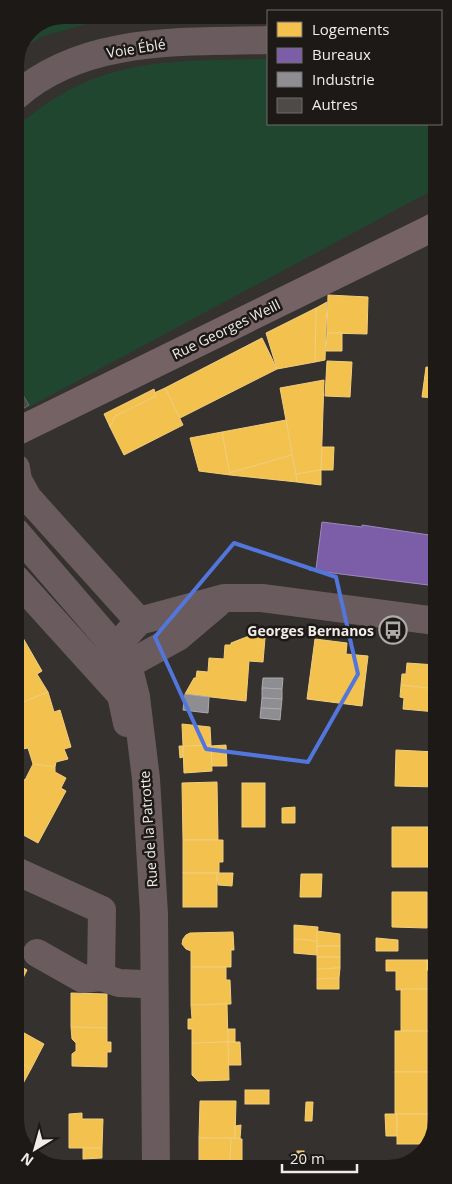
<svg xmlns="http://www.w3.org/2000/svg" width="452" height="1184" font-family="'Open Sans',sans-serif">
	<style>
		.green { fill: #214630 }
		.homes { fill: #f2c14e; stroke: #f2ce7c }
		.offices { fill: #7b5ea7; stroke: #9e89bb }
		.industry { fill: #8d8d92; stroke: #abaaac }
		.building { fill: #4d4a47; stroke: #6c6966 }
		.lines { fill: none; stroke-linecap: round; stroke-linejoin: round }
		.minor { stroke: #6a5c5e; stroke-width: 28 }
		.major { stroke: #756265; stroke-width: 28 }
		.marked { fill: none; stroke: #5276dc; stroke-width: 4; stroke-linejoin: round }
		.labels { text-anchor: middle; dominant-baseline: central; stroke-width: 5; stroke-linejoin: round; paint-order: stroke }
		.street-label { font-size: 14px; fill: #f1ece9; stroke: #1c1916 }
		.poi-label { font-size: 14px; font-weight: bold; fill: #f1ece9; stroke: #1c1916; text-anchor: end }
	</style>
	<rect width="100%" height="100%" fill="#34312e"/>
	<g class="green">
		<polygon points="64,15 121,15 43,36 20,50 30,29"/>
		<path d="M268 59V124H435V189L16 414 15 128C23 120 33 114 42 107 112 56 186 61 268 59Z"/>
	</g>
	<g class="homes">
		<polygon points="328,295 368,297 367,334 327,333"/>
		<polygon points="327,302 325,360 315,362 316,308"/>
		<polygon points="316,308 315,362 277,369 266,333"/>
		<polygon points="327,333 342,333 342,351 326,351"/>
		<polygon points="262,338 277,369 180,418 165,388"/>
		<polygon points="327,361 352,362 350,397 325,396"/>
		<polygon points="426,367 436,368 436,398 422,397"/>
		<polygon points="324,380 321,470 296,474 280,388"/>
		<polygon points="165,388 183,425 124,455 110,427 115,416 156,396 154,393"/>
		<polygon points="154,389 156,396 115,416 110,427 104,414"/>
		<polygon points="286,420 292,455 229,473 222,432"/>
		<polygon points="222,432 230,475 199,471 190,438"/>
		<polygon points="322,447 334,447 333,470 321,470"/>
		<polygon points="292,455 297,482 230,475 229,473"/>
		<polygon points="321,470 321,485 297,482 296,474"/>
		<polygon points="249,636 265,638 263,662 249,661 246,701 185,694 194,678 196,678 197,671 208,672 209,658 224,659 225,645 231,645 231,643"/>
		<polygon points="23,638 42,671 37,674 48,692 21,703 17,698 16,698 16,641 17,642"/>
		<polygon points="315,639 347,643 346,654 368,656 362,706 307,699"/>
		<polygon points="407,663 436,665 436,689 401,685 402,674 406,674"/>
		<polygon points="401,685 436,689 436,712 403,709 404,698 400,697"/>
		<polygon points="48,692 54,712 60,710 71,747 64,749 68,759 56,762 55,767 33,764 28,748 23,749 20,742 16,741 16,723 20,721 17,711 23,710 21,703"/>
		<polygon points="182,724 210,727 211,745 183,746"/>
		<polygon points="211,745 212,771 184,773 183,746"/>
		<polygon points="226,745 227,766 212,766 211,746"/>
		<polygon points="179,746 183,746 183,757 180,758"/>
		<polygon points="396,750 436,752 436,787 395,786"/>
		<polygon points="33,764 55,767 55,772 66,778 61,788 66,791 38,843 16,831 16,784 20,777 25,780"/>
		<polygon points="217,782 218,840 183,840 182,783"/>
		<rect x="242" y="783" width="23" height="44"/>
		<polygon points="295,807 295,823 282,823 282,808"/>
		<polygon points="392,827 433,827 433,856 437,856 437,867 392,867"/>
		<polygon points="183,840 223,840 223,862 219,862 219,873 183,873"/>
		<rect x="183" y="873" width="34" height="34"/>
		<polygon points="217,873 233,873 232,886 218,885"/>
		<polygon points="301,874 322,874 321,897 300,897"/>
		<polygon points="392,892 427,892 427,928 392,927"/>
		<polygon points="294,925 318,927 317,941 294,939"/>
		<polygon points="317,931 340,934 340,946 317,946"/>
		<polygon points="233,932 234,950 231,950 231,967 191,967 191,951 186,949 182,944 183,939 186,935 190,933"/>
		<polygon points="376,938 398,940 398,951 376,951"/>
		<polygon points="294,939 317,941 317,955 294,953"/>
		<rect x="317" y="946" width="23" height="11"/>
		<polygon points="317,957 340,957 340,968 317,969"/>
		<polygon points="386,960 427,960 427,989 396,990 396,971 386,971"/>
		<rect x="427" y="960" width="5" height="10"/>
		<polygon points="16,964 27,970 17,990"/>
		<polygon points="191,967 226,967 226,980 230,980 231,1004 191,1005"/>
		<polygon points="340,968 339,978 317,979 317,969"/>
		<polygon points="339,978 339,989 317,989 317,979"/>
		<rect x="401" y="989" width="26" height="42"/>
		<polygon points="71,993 107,994 107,1028 71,1027"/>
		<polygon points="227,1004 228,1042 192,1043 192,1029 188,1029 188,1019 192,1019 191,1005"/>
		<polygon points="71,1027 107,1028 107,1042 111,1042 111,1052 107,1052 107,1067 72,1066 72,1054 76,1051 76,1043 72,1039"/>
		<polygon points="17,1029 44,1044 31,1069 17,1061"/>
		<rect x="228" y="1029" width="7" height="13"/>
		<rect x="395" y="1031" width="32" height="41"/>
		<polygon points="228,1042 240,1042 241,1065 228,1065"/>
		<polygon points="228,1042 229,1080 198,1081 192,1075 192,1043"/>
		<polygon points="17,1061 31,1069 20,1089 17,1087"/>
		<rect x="395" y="1072" width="32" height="42"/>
		<rect x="245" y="1090" width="24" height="14"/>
		<polygon points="200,1101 236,1101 235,1139 199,1138"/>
		<polygon points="306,1102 313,1102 312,1121 305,1121"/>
		<polygon points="82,1113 82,1119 103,1119 102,1148 69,1148 69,1114"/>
		<polygon points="385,1114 397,1114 397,1136 386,1136"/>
		<rect x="397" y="1114" width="30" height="30"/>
		<polygon points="241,1125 240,1139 235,1139 235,1126"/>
		<polygon points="199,1138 231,1138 230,1161 234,1161 234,1168 199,1168"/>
		<polygon points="231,1138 242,1139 242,1161 230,1161"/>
		<polygon points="83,1148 102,1148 102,1158 83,1159"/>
		<rect x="297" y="1151" width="7" height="12"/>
	</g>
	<polygon class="offices" points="322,522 362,527 362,525 436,536 436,586 309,570 309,568 316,569"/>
	<g class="industry">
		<polygon points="263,678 283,678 282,689 262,688"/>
		<polygon points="262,688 282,689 282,699 262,698"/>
		<polygon points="185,694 209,697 208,713 183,710"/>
		<polygon points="262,698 282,699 281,709 261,708"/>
		<polygon points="261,708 281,709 280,720 260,718"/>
	</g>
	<polygon class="building" points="16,384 29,405 16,413"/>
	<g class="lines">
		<g class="minor">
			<path d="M15 97C82 36 184 42 268 40"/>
			<polyline points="16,468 18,480 28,498 139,621"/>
			<polyline points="16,532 115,647 128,665 136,697 146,779 154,914 156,1168"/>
			<polyline points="16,579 121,695 127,723"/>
			<polyline points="103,661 139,621 224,598 262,598 436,621"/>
			<polyline points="111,674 178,637 217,604"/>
			<polyline points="16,871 102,910 101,977"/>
			<polyline points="37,953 83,979 101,977 119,983 142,984"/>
		</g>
		<polyline class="major" points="16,432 436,226"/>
	</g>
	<path class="marked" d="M234 543 336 577 358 674 308 762 206 749 155 637Z"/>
	<defs>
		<g id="bus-ring" transform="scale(1.4375)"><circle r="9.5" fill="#1c1916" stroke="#afaba8" stroke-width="1.5"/><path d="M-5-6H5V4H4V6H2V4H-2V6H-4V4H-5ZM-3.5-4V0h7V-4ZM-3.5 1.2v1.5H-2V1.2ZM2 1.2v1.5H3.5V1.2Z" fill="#afaba8"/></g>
	</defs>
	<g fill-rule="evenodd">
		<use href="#bus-ring" x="393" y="630"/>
	</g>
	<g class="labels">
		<g class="street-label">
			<text transform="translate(136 48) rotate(-9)">Voie Éblé</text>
			<text transform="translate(226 329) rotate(-26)">Rue Georges Weill</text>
			<text transform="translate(148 829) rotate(-94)">Rue de la Patrotte</text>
		</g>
		<g class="poi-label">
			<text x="374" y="630">Georges Bernanos</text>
		</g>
	</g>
	<path d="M0 0H452V1184H0ZM64 24H388A40 40 0 0 1 428 64V1120A40 40 0 0 1 388 1160H64A40 40 0 0 1 24 1120V64A40 40 0 0 1 64 24Z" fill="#1c1916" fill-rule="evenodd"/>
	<rect x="267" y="10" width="175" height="115" fill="#1c1916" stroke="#716d6a"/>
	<rect x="277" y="22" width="25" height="15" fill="#f2c14e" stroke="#716d6a"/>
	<text x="312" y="35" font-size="15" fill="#f1ece9">Logements</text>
	<rect x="277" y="48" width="25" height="15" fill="#7b5ea7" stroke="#716d6a"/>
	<text x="312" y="60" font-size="15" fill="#f1ece9">Bureaux</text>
	<rect x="277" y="72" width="25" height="15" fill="#8d8d92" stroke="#716d6a"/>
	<text x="312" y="85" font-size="15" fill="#f1ece9">Industrie</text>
	<rect x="277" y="98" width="25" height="15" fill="#4d4a47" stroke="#716d6a"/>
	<text x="312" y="110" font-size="15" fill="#f1ece9">Autres</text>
	<g transform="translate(35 1149) rotate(217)" stroke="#1c1916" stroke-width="4" paint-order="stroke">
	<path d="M0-4L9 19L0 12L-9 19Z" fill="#f1ece9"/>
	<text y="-8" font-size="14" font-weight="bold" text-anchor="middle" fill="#f1ece9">N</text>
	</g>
	<path d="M282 1164v8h75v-8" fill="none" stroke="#f1ece9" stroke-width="2.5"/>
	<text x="290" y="1164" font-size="15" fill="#f1ece9" stroke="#1c1916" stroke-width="4" paint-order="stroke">20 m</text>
</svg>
